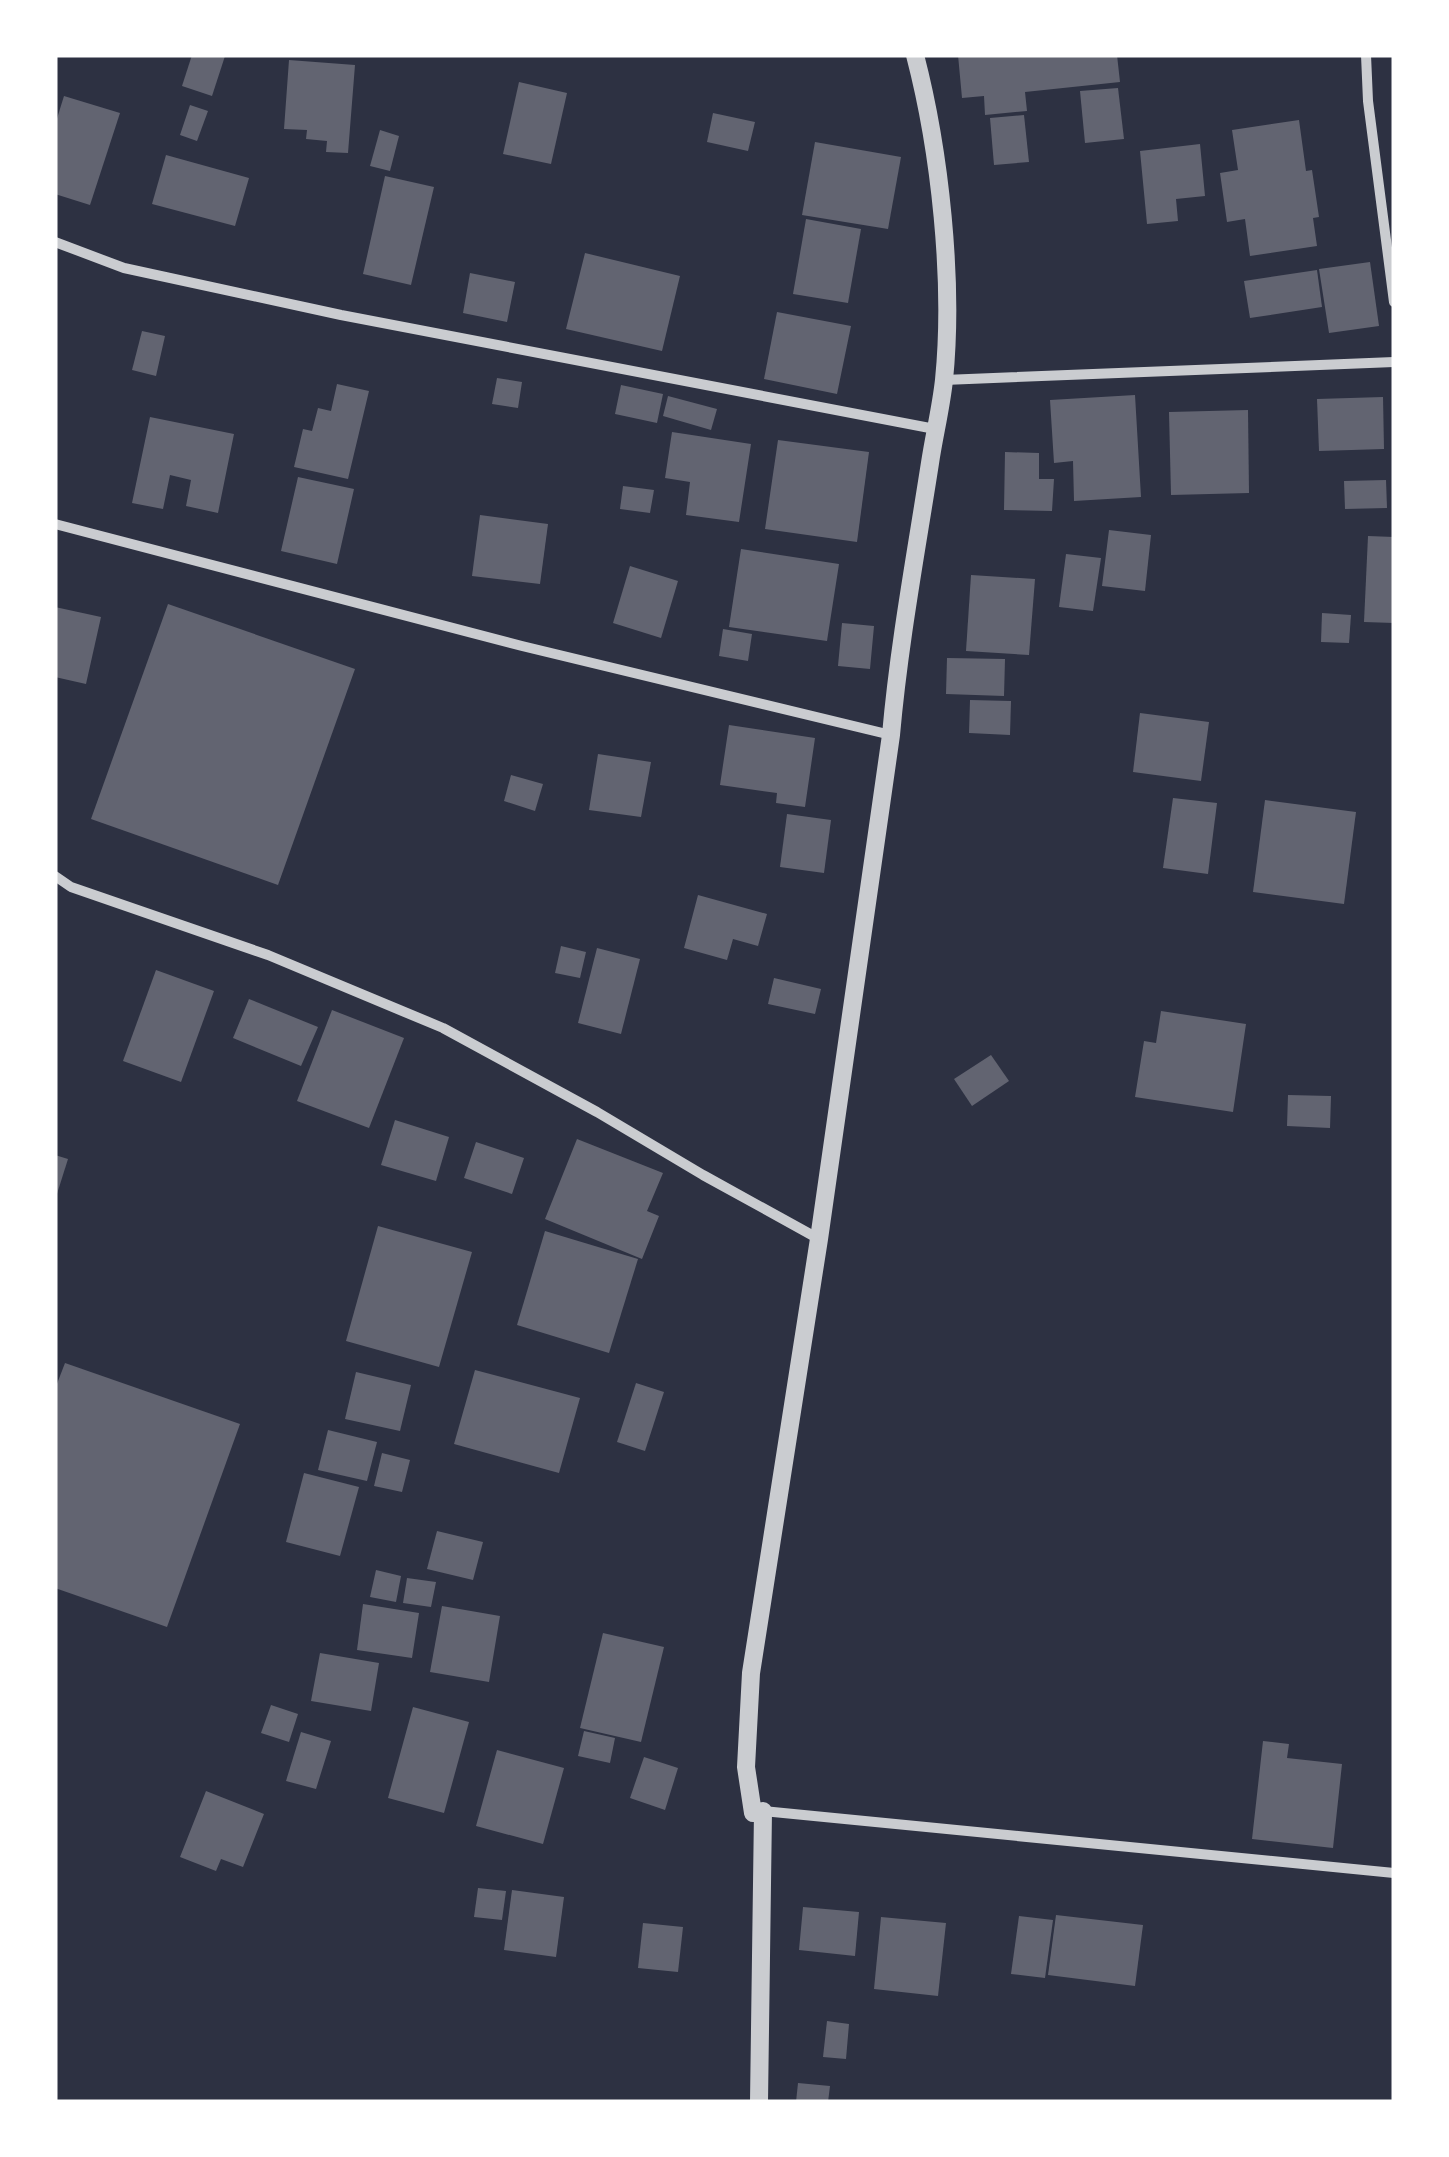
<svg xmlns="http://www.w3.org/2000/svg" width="1449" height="2157" font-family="Quicksand,sans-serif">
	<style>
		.building { fill: #626471 }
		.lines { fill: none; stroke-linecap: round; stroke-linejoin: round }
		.minor { stroke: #caccd0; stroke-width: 10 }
		.tertiary { stroke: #caccd0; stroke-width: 18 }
	</style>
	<rect width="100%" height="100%" fill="#2d3142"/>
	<g class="building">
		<polygon points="192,55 225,56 212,96 182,86"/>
		<polygon points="958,55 1117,55 1120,82 1025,92 1027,111 985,115 984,96 962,98"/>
		<polygon points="289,60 355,65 348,153 326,152 327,141 306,139 307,130 284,129"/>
		<polygon points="519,82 567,93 551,164 503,154"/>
		<polygon points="1118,88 1124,139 1085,143 1080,91"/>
		<polygon points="64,96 120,113 90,205 55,194 55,125"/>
		<polygon points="190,105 208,111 197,141 180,135"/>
		<polygon points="713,113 755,122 748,151 707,142"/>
		<polygon points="1024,115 1029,162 994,165 990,118"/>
		<polygon points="1299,120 1306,171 1312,170 1319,217 1313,218 1317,246 1250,256 1245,219 1227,222 1220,173 1238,170 1232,130"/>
		<polygon points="380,130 399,136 390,171 370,166"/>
		<polygon points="815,142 901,157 888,229 802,215"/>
		<polygon points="1200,144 1205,196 1176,199 1178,221 1147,224 1140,151"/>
		<polygon points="166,155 249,178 235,226 152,204"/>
		<polygon points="385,176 434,187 411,285 363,274"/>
		<polygon points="806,219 861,229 848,303 793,294"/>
		<polygon points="585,253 680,276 662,351 566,329"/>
		<polygon points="1370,262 1379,326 1329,333 1319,269"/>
		<polygon points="1317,270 1322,307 1250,318 1244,281"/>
		<polygon points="470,273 515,282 507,322 463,313"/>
		<polygon points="777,312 851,326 837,394 764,379"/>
		<polygon points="142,331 165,336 156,376 132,370"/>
		<polygon points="497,378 522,382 518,408 492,404"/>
		<polygon points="337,384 369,391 348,479 294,467 303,429 312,431 318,408 331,411"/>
		<polygon points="621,385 663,394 657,423 615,414"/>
		<polygon points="1135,395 1141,497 1074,501 1073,461 1054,463 1050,400"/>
		<polygon points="668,396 717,409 711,430 663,416"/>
		<polygon points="1383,397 1384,449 1319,451 1317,399"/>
		<polygon points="1248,410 1249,493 1171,495 1169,412"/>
		<polygon points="150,417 234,434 218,513 186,506 191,480 170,475 163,509 132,503"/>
		<polygon points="672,432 751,444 739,522 686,515 690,482 665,478"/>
		<polygon points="778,440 869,452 857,542 765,529"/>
		<polygon points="1005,452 1039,453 1039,479 1054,479 1052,511 1004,510"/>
		<polygon points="298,477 354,489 337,564 281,551"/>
		<polygon points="1386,480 1387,508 1345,509 1344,481"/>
		<polygon points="623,486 654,490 650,513 620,509"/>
		<polygon points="480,515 548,524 540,584 472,576"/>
		<polygon points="1109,530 1151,535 1145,591 1102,586"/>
		<polygon points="1368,536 1394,537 1394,623 1364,622"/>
		<polygon points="741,549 839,564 827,641 729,627"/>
		<polygon points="1066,554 1101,558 1093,611 1059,607"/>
		<polygon points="630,566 678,581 661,638 613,623"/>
		<polygon points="971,575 1035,579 1029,655 966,651"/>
		<polygon points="168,604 355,669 278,885 91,819"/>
		<polygon points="55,607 101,617 86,684 55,677"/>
		<polygon points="1322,613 1351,615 1349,643 1321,642"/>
		<polygon points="842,623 874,626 870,669 838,666"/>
		<polygon points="723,629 752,634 748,661 719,656"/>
		<polygon points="947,658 1005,659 1004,696 946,694"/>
		<polygon points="970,700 1011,701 1010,735 969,733"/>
		<polygon points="1140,713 1209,722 1201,781 1133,772"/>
		<polygon points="729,725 815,738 805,807 776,803 777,793 720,785"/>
		<polygon points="598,754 651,762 641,817 589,810"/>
		<polygon points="511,775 543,784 535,811 504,801"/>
		<polygon points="1173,798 1217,803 1208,874 1163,868"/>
		<polygon points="1265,800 1356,812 1344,904 1253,892"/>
		<polygon points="787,814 831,820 824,873 780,867"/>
		<polygon points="698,895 767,914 758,946 733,939 727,960 684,948"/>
		<polygon points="561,946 586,952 580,978 555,973"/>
		<polygon points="597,948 640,959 621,1034 578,1023"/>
		<polygon points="156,970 214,991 181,1082 123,1061"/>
		<polygon points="774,978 821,989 815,1014 768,1004"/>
		<polygon points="249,999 318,1027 301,1066 233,1038"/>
		<polygon points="332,1010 404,1038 369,1128 297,1101"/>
		<polygon points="1161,1011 1246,1024 1233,1112 1135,1097 1144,1041 1156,1043"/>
		<polygon points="991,1055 1009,1081 972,1106 954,1079"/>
		<polygon points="1288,1095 1331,1096 1330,1128 1287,1126"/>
		<polygon points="395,1120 449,1137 436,1181 381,1165"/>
		<polygon points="577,1139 663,1173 647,1211 659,1216 642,1259 545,1219"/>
		<polygon points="476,1142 524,1158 512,1194 464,1178"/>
		<polygon points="55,1155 68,1159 56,1197 55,1196"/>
		<polygon points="378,1226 472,1252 439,1367 346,1341"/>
		<polygon points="545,1231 638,1259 609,1353 517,1325"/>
		<polygon points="65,1363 240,1424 167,1627 55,1588 55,1389"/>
		<polygon points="475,1370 580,1398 559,1473 454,1444"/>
		<polygon points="356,1372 411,1385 400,1431 345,1419"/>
		<polygon points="636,1383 664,1392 645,1451 617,1442"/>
		<polygon points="328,1430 377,1442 367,1481 318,1470"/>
		<polygon points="382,1453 410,1460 402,1492 374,1486"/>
		<polygon points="304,1473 359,1487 340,1556 286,1542"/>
		<polygon points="437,1531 483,1542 473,1580 427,1569"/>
		<polygon points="376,1570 401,1576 396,1602 370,1597"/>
		<polygon points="407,1578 436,1582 431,1607 403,1603"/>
		<polygon points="363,1604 419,1613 412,1658 357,1650"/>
		<polygon points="442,1606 500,1616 489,1682 430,1672"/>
		<polygon points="603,1633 664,1647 641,1742 580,1728"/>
		<polygon points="320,1653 379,1663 371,1711 311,1701"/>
		<polygon points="271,1705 298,1714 289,1742 261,1733"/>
		<polygon points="413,1707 469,1722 444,1813 388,1798"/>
		<polygon points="584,1731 615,1738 610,1763 578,1756"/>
		<polygon points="301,1732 331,1741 316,1789 286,1781"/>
		<polygon points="1263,1741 1289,1744 1287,1758 1342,1764 1333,1848 1252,1839"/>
		<polygon points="497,1750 564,1768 543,1844 476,1826"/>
		<polygon points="644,1757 678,1768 665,1810 630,1798"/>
		<polygon points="206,1791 264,1814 243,1867 221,1859 216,1871 180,1857"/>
		<polygon points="478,1888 506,1891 502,1920 474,1917"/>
		<polygon points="512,1890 564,1897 556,1957 504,1950"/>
		<polygon points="803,1907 859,1912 855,1956 799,1950"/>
		<polygon points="1056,1915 1143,1925 1135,1986 1048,1975"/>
		<polygon points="1019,1916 1053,1920 1045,1978 1011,1974"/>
		<polygon points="881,1917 946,1923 938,1996 874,1989"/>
		<polygon points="643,1923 683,1927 678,1972 638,1968"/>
		<polygon points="827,2021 849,2024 846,2059 823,2057"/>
		<polygon points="798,2083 830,2086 828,2102 796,2102"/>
	</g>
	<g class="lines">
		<g class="minor">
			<polyline points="1366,55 1368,101 1394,302"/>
			<polyline points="55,242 124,268 341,315 935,429"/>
			<polyline points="944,380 1394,362"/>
			<polyline points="55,524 522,646 891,735"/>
			<polyline points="55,876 71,887 268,955 443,1028 597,1112 703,1175 819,1239"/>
			<polyline points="763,1811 1394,1873"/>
		</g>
		<path class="tertiary" d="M759 2102 763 1811 753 1813 746 1767 751 1673 819 1239 891 735C899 644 916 553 930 463 934 436 941 408 944 380 954 281 940 151 915 55"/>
	</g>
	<rect width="1449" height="2157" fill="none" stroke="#ffffff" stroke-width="115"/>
</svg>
